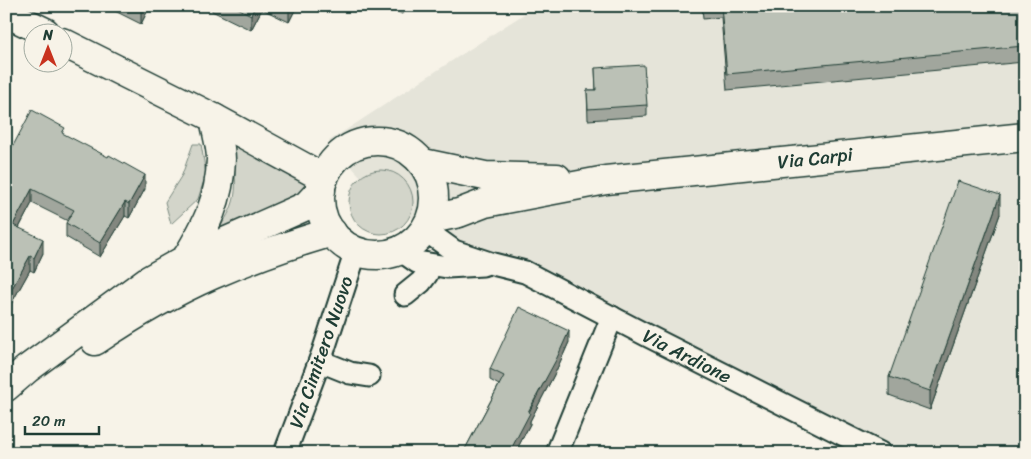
<svg xmlns="http://www.w3.org/2000/svg" width="1031" height="459" font-family="Sriracha,sans-serif">
	<style>
		.built { fill: #e5e4d9 }
		.green { fill: #d3d5ca; stroke: #79897f }
		.lines { fill: none; stroke-linecap: round; stroke-linejoin: round }
		.street-casing { stroke: #1f3d34; stroke-width: 25 }
		.secondary-casing { stroke: #1f3d34; stroke-width: 31 }
		.street { stroke: #f7f3e8; stroke-width: 21 }
		.secondary { stroke: #f7f3e8; stroke-width: 28 }
		.wall { fill: #a1a69d; stroke: #1f3d34 }
		.shaded-wall { fill: #83877f; stroke: #1f3d34 }
		.building { fill: #bbc1b6; stroke: #1f3d34 }
		.labels { text-anchor: middle; dominant-baseline: central; stroke-width: 4; stroke-linejoin: round; paint-order: stroke }
		.street-label { font-size: 19px; fill: #1f3d34; stroke: #f7f3e8 }
	</style>
	<rect width="100%" height="100%" fill="#f7f3e8"/>
	<filter id="ink" filterUnits="userSpaceOnUse"><feTurbulence type="fractalNoise" baseFrequency=".02" numOctaves="2"/><feDisplacementMap in="SourceGraphic" scale="10" xChannelSelector="R" yChannelSelector="G"/><feConvolveMatrix kernelMatrix="1 2 1 2 8 2 1 2 1" color-interpolation-filters="sRGB"/></filter>
	<g filter="url(#ink)">
		<polygon class="built" points="536,6 1025,6 1025,453 863,453 608,323 382,201 329,141"/>
		<g class="green">
			<path d="M226 139 306 183V187L296 199 216 234C222 224 230 213 233 202 239 181 233 159 226 139Z"/>
			<polygon points="193,144 201,144 206,174 198,199 171,224 165,202 182,175"/>
			<circle cx="381" cy="202" r="32"/>
		</g>
		<g class="lines">
			<g class="street-casing">
				<g id="street">
					<polyline points="425,230 454,251 493,264 525,272 648,336 880,453"/>
					<polyline points="400,250 417,262 447,267 483,265"/>
					<polyline points="405,295 421,282 427,274 426,264"/>
					<polyline points="320,361 350,373 369,376"/>
					<polyline points="285,453 323,352 356,251"/>
					<polyline points="557,453 612,317"/>
				</g>
			</g>
			<g class="secondary-casing">
				<g id="secondary">
					<polyline points="6,13 45,32"/>
					<polyline points="62,42 214,118 324,178"/>
					<circle cx="377" cy="198" r="57"/>
					<polyline points="423,163 485,176 557,178"/>
					<polyline points="431,219 459,213 485,203 606,180 1025,137"/>
					<path d="M186 259C206 226 220 200 221 159 221 146 216 131 214 118"/>
					<path d="M95 341C132 316 171 293 212 275 251 258 291 244 332 232"/>
					<polyline points="6,387 27,369 147,281 186,259 306,206 321,190"/>
				</g>
			</g>
			<use href="#street" class="street"/>
			<use href="#secondary" class="secondary"/>
		</g>
		<g class="wall">
			<polygon points="105,6 150,6 141,24"/>
			<polygon points="212,6 297,6 289,22 262,9 251,30 212,11"/>
			<polygon points="385,6 406,6 402,14"/>
			<polygon points="702,6 1020,6 1024,46 1024,62 727,90 721,17 703,19"/>
			<polygon points="595,68 647,105 647,116 588,120 587,90 596,90"/>
			<polygon points="65,135 145,189 129,218 125,216 100,257 66,237 66,223 68,221 32,203 19,228 43,253 34,272 30,270 6,313 6,159"/>
			<polygon points="1000,214 930,410 889,395 889,377"/>
			<polygon points="569,342 556,371 530,421 530,424 515,453 463,453 499,385 490,380 490,369"/>
		</g>
		<g class="shaded-wall">
			<polygon points="143,6 150,6 141,24 141,9"/>
			<polygon points="255,6 262,6 262,9 251,30 251,15"/>
			<polygon points="289,6 297,6 289,22"/>
			<polygon points="402,6 406,6 402,14"/>
			<polygon points="145,175 145,189 129,218 129,204"/>
			<polygon points="32,189 32,203 13,239 13,225"/>
			<polygon points="1000,195 1000,214 930,410 930,391"/>
			<polygon points="125,202 125,216 100,257 100,243"/>
			<polygon points="43,239 43,253 34,272 34,258"/>
			<polygon points="30,256 30,270 6,313 6,299"/>
			<polygon points="569,331 569,342 556,371 530,421 530,424 515,453 509,453"/>
		</g>
		<g class="building">
			<polygon points="136,6 143,6 141,9"/>
			<polygon points="234,6 255,6 251,15"/>
			<polygon points="721,6 1020,6 1024,46 727,74"/>
			<polygon points="644,65 647,105 588,109 587,90 596,90 595,68"/>
			<polygon points="32,110 65,128 62,133 108,157 109,155 145,175 129,204 125,202 100,243 66,223 74,210 32,189 13,225 43,239 34,258 30,256 6,299 6,159"/>
			<polygon points="958,181 1000,195 930,391 889,377"/>
			<polygon points="519,307 569,331 556,360 528,412 530,413 509,453 463,453 504,376 490,369"/>
		</g>
	</g>
	<g class="labels">
		<g class="street-label">
			<text transform="translate(815 158) rotate(-6)">Via Carpi</text>
			<text transform="translate(321 352) rotate(-71)">Via Cimitero Nuovo</text>
			<text transform="translate(687 356) rotate(27)">Via Ardione</text>
		</g>
	</g>
	<rect width="1031" height="459" fill="none" stroke="#f7f3e8" stroke-width="25"/>
	<rect x="12" y="12" width="1006" height="434" fill="none" stroke="#1f3d34" stroke-width="2" filter="url(#ink)"/>
	<g transform="translate(48 48)"><circle r="24" fill="#f7f3e8" stroke="#a1aaa0"/>
	<path d="M0-4L9 19L0 12L-9 19Z" fill="#c8321e"/>
	<text y="-8" font-size="14" font-weight="bold" text-anchor="middle" fill="#1f3d34">N</text>
	</g>
	<path d="M25 426v8h74v-8" fill="none" stroke="#1f3d34" stroke-width="2.5"/>
	<text x="32" y="426" font-size="15" fill="#1f3d34" stroke="#f7f3e8" stroke-width="4" paint-order="stroke">20 m</text>
</svg>
